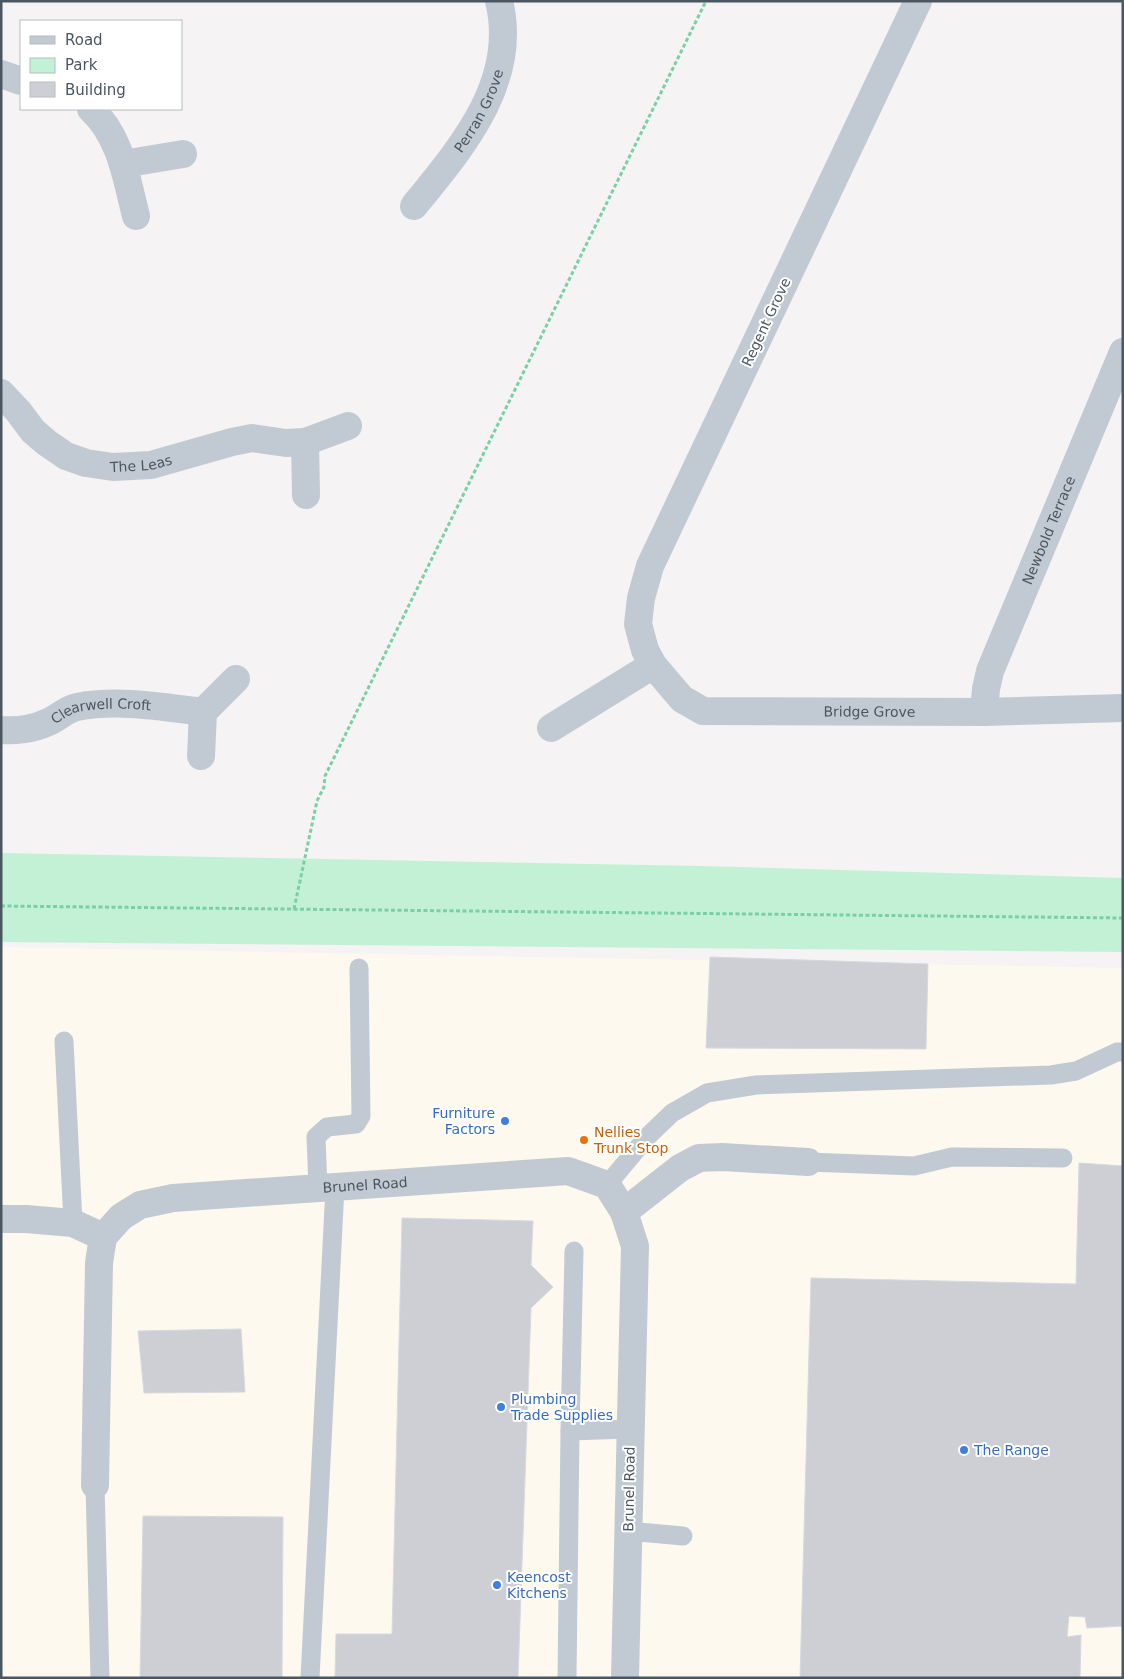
<svg xmlns="http://www.w3.org/2000/svg" width="1124" height="1679" font-family="'DejaVu Sans',sans-serif">
	<style>
		.commercial { fill: #fdf9ef }
		.green { fill: #c3f1d5 }
		.building { fill: #cdcfd5; stroke: #d7d9de }
		.lines { fill: none; stroke-linecap: round; stroke-linejoin: round }
		.path { stroke: #7ad0a6; stroke-width: 3; stroke-dasharray: 4 2.5; stroke-linecap: butt }
		.service { stroke: #c1cad2; stroke-width: 19 }
		.minor { stroke: #c1cad2; stroke-width: 28 }
		.shop-dot { fill: #3f7fe0; stroke: #fff; stroke-width: 2 }
		.food-dot { fill: #e8710a; stroke: #fff; stroke-width: 2 }
		.labels { text-anchor: middle; dominant-baseline: central; stroke-width: 4; stroke-linejoin: round; paint-order: stroke }
		.street-label { font-size: 14px; fill: #4a5661; stroke: #fff }
		.shop-label { font-size: 14px; fill: #366cbe; stroke: #fff; text-anchor: start }
		.food-label { font-size: 14px; fill: #c56008; stroke: #fff; text-anchor: start }
	</style>
	<rect width="100%" height="100%" fill="#f5f3f3"/>
	<polygon class="commercial" points="1,947 1123,968 1123,1678 1,1678"/>
	<polygon class="green" points="1,853 700,866 1123,878 1123,952 1,942"/>
	<g class="building">
		<polygon points="710,957 928,964 926,1049 706,1048"/>
		<polygon points="1079,1163 1123,1166 1123,1626 1087,1628 1085,1617 1069,1616 1067,1637 1081,1635 1080,1678 800,1678 811,1278 1076,1284"/>
		<polygon points="402,1218 533,1221 531,1265 553,1287 531,1308 518,1678 335,1678 336,1634 392,1634"/>
		<polygon points="241,1329 245,1392 144,1393 138,1331"/>
		<polygon points="143,1516 283,1517 282,1678 140,1678"/>
	</g>
	<g class="lines">
		<g class="path">
			<polyline points="1,906 1123,918"/>
			<polyline points="294,909 317,801 324,787 325,776 706,1"/>
		</g>
		<g class="service">
			<polyline points="64,1041 73,1223"/>
			<polyline points="808,1162 914,1166 952,1157 1063,1158"/>
			<polyline points="607,1185 647,1137 672,1113 707,1093 756,1085 1051,1075 1076,1071 1117,1052 1123,1052"/>
			<polyline points="318,1188 316,1137 327,1127 356,1124 361,1116 359,968"/>
			<polyline points="570,1431 574,1251"/>
			<polyline points="95,1485 100,1678"/>
			<polyline points="628,1531 683,1536"/>
			<polyline points="310,1678 335,1187"/>
			<polyline points="567,1678 570,1431 630,1429"/>
		</g>
		<g class="minor">
			<path id="s1" d="M918 1 650 566 641 598 638 624 645 650 653 665 682 699 703 711 984 712 1123 708"/>
			<polyline points="1,74 21,81"/>
			<path d="M91 109C121 137 126 177 136 216"/>
			<polyline points="123,164 183,154"/>
			<path id="s2" d="M414 206C461 148 519 82 499 1"/>
			<path id="s3" d="M1 393 18 411 33 431 47 443 66 456 86 463 113 467 151 465 232 442 252 438 286 443 305 442 348 426"/>
			<polyline points="305,442 306,495"/>
			<path id="s4" d="M984 712 986 689 990 671 1123 352"/>
			<polyline points="551,728 653,665"/>
			<path id="s5" d="M1 730C15 731 33 729 46 723 57 719 66 709 77 707 118 699 162 707 203 712"/>
			<polyline points="201,756 203,712 236,679"/>
			<polyline points="624,1212 680,1168 699,1158 722,1157 808,1162"/>
			<polyline points="1,1219 26,1219 73,1223 103,1237"/>
			<path id="s6" d="M95 1485 99 1263 103 1237 121 1217 140 1205 173 1198 568 1171 607 1185 624 1212 635 1246 625 1678"/>
		</g>
	</g>
	<g class="shop-dot">
		<circle cx="505" cy="1121" r="5"/>
		<circle cx="501" cy="1407" r="5"/>
		<circle cx="964" cy="1450" r="5"/>
		<circle cx="497" cy="1585" r="5"/>
	</g>
	<circle class="food-dot" cx="584" cy="1140" r="5"/>
	<g class="labels">
		<g class="street-label">
			<text stroke="none"><textPath href="#s2" startOffset="116">Perran Grove</textPath></text>
			<text transform="translate(766 322) rotate(-65)">Regent Grove</text>
			<text stroke="none"><textPath href="#s3" startOffset="168">The Leas</textPath></text>
			<text stroke="none"><textPath href="#s4" startOffset="194">Newbold Terrace</textPath></text>
			<text stroke="none"><textPath href="#s1" startOffset="964">Bridge Grove</textPath></text>
			<text stroke="none"><textPath href="#s5" startOffset="104">Clearwell Croft</textPath></text>
			<text stroke="none"><textPath href="#s6" startOffset="524">Brunel Road</textPath></text>
			<text transform="translate(629 1489) rotate(-89)">Brunel Road</text>
		</g>
		<g class="shop-label">
			<text x="495" y="1113" text-anchor="end">Furniture<tspan x="495" dy="16">Factors</tspan></text>
			<text x="511" y="1399">Plumbing<tspan x="511" dy="16">Trade Supplies</tspan></text>
			<text x="974" y="1450">The Range</text>
			<text x="507" y="1577">Keencost<tspan x="507" dy="16">Kitchens</tspan></text>
		</g>
		<g class="food-label">
			<text x="594" y="1132">Nellies<tspan x="594" dy="16">Trunk Stop</tspan></text>
		</g>
	</g>
	<rect width="1124" height="1679" fill="none" stroke="#4a5661" stroke-width="5"/>
	<rect x="20" y="20" width="162" height="90" fill="#ffffff" stroke="#b7bbc0"/>
	<rect x="30" y="36" width="25" height="8" fill="#c1cad2" stroke="#b7bbc0"/>
	<text x="65" y="45" font-size="15" fill="#4a5661">Road</text>
	<rect x="30" y="58" width="25" height="15" fill="#c3f1d5" stroke="#b7bbc0"/>
	<text x="65" y="70" font-size="15" fill="#4a5661">Park</text>
	<rect x="30" y="82" width="25" height="15" fill="#cdcfd5" stroke="#b7bbc0"/>
	<text x="65" y="95" font-size="15" fill="#4a5661">Building</text>
</svg>
